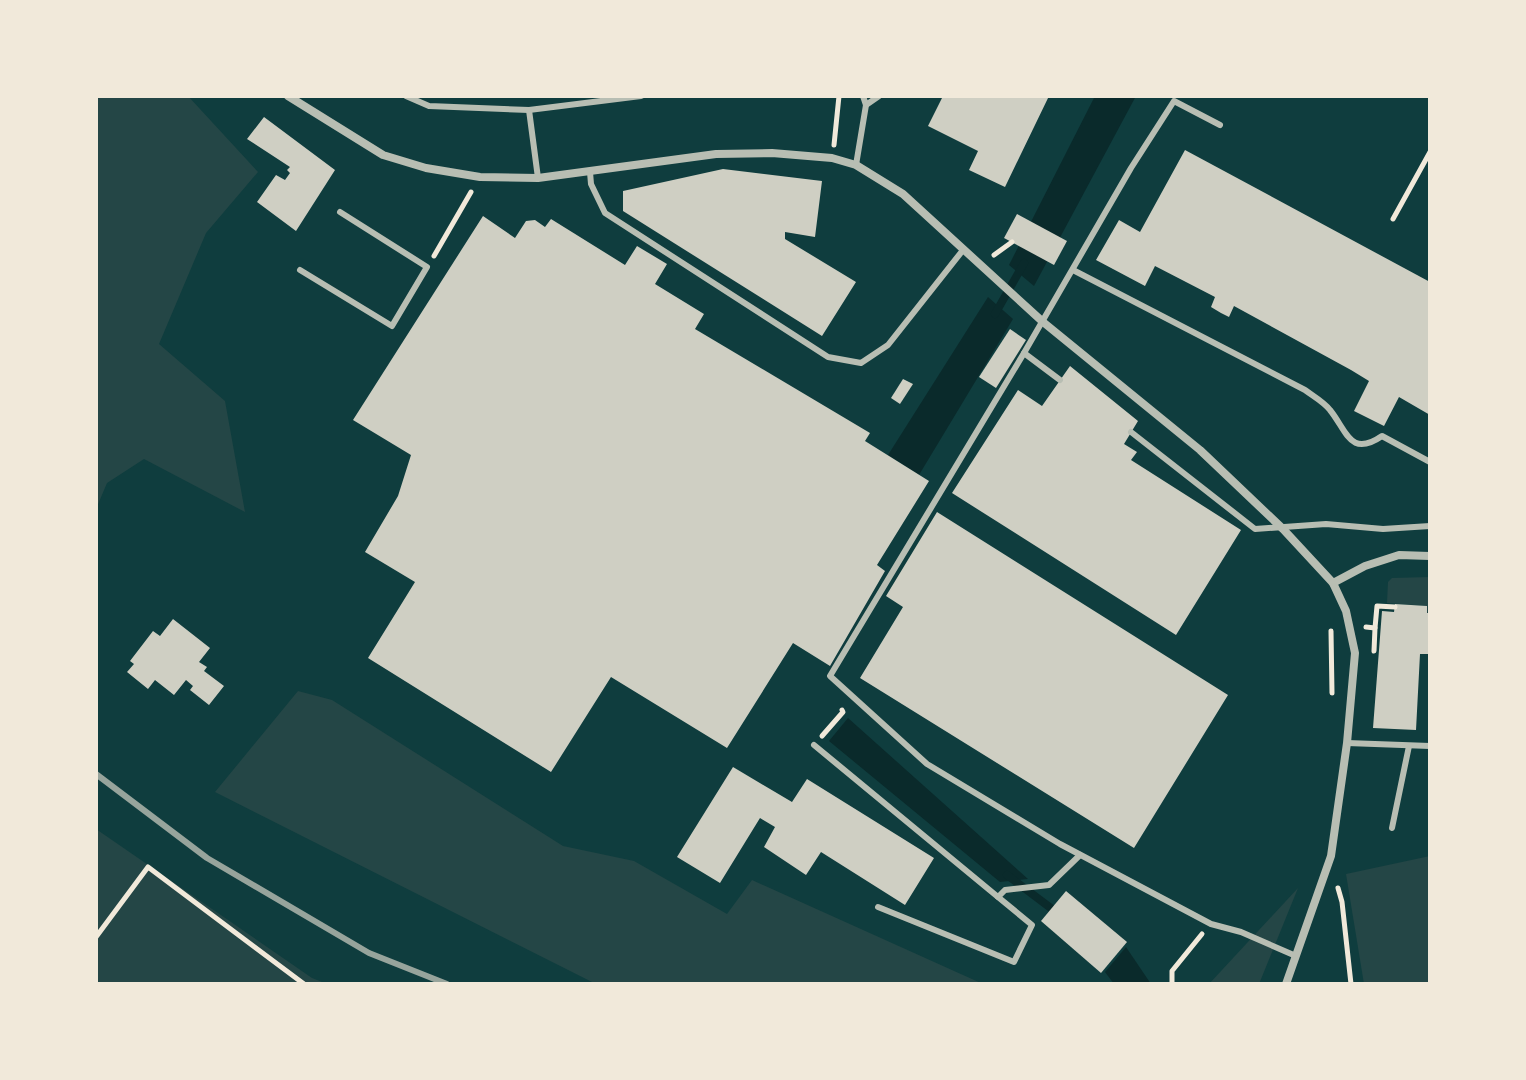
<svg xmlns="http://www.w3.org/2000/svg" width="1526" height="1080" font-family="'Open Sans',sans-serif">
	<style>
		.green { fill: #244646 }
		.water { fill: #0a2a2b }
		.lines { fill: none; stroke-linecap: round; stroke-linejoin: round }
		.stream { stroke: #0a2a2b; stroke-width: 8 }
		.building { fill: #cfcfc3 }
		.path { stroke: #f1e9da; stroke-width: 5 }
		.service { stroke: #b8beb3; stroke-width: 6 }
		.minor { stroke: #b8beb3; stroke-width: 8 }
		.rail { stroke: #97a49c; stroke-width: 6 }
	</style>
	<rect width="100%" height="100%" fill="#0f3d3e"/>
	<g class="green">
		<polygon points="96,96 188,96 258,172 206,233 159,344 225,401 245,512 144,459 107,483 96,509"/>
		<polygon points="1430,577 1430,613 1427,613 1427,606 1387,603 1388,582 1392,578"/>
		<polygon points="298,691 332,700 563,846 634,861 727,914 752,880 983,984 596,984 215,792"/>
		<polygon points="96,829 312,978 327,984 96,984"/>
		<polygon points="1430,856 1430,984 1364,984 1346,874"/>
		<polygon points="1298,888 1259,984 1209,984"/>
	</g>
	<g class="water">
		<polygon points="1095,96 1136,96 1034,286 1009,265"/>
		<polygon points="988,297 1013,319 919,475 888,455"/>
		<polygon points="848,718 1028,879 1000,882 829,741"/>
		<polygon points="1126,947 1151,984 1114,984 1105,972"/>
	</g>
	<g class="lines">
		<g class="stream">
			<polyline points="995,314 1024,263"/>
			<polyline points="1007,875 1060,915"/>
		</g>
	</g>
	<g class="building">
		<polygon points="943,96 1049,96 1005,187 969,170 978,151 928,126"/>
		<polygon points="264,117 335,170 296,231 257,202 276,175 285,180 290,173 287,170 290,167 247,139"/>
		<polygon points="1185,150 1430,282 1430,415 1399,397 1384,426 1354,411 1369,381 1351,370 1234,306 1229,317 1221,313 1211,307 1215,297 1155,266 1145,286 1096,260 1119,220 1140,232"/>
		<polygon points="723,169 822,181 815,237 785,232 785,239 856,282 822,336 623,211 623,191"/>
		<polygon points="1017,214 1067,241 1054,265 1004,238"/>
		<polygon points="483,216 515,238 526,221 535,220 545,227 551,219 625,265 637,246 667,264 655,284 704,314 695,329 870,433 865,441 929,481 877,565 885,571 830,666 793,643 727,748 611,677 551,772 368,658 415,582 365,552 398,496 411,455 353,420"/>
		<polygon points="1010,329 1026,340 996,388 979,377"/>
		<polygon points="1070,366 1138,421 1124,444 1137,452 1131,460 1241,530 1176,635 952,493 1018,390 1042,406"/>
		<polygon points="903,379 913,384 900,404 891,398"/>
		<polygon points="937,512 1228,695 1134,848 860,678 903,607 886,596"/>
		<polygon points="1395,604 1427,606 1427,613 1430,613 1430,654 1420,654 1416,730 1373,728 1382,611 1394,612"/>
		<polygon points="173,619 210,648 199,662 207,667 204,671 224,686 209,705 190,690 193,686 186,680 174,695 155,680 148,689 127,672 134,664 130,661 153,631 160,636"/>
		<polygon points="733,767 792,802 807,779 934,858 905,905 821,852 806,875 764,847 775,827 760,818 720,883 677,857"/>
		<polygon points="1066,891 1127,942 1101,973 1041,921"/>
	</g>
	<g class="lines">
		<g class="path">
			<polyline points="834,145 839,96"/>
			<polyline points="1393,219 1430,152"/>
			<polyline points="994,255 1012,242"/>
			<polyline points="434,256 471,192"/>
			<polyline points="1366,627 1375,628 1377,606 1395,607"/>
			<polyline points="1331,631 1332,693"/>
			<polyline points="1374,651 1375,628"/>
			<polyline points="822,736 843,712 842,710"/>
			<polyline points="1338,888 1342,902 1351,984"/>
			<polyline points="96,937 148,867 304,984"/>
			<polyline points="1172,984 1172,971 1202,934"/>
		</g>
		<g class="service">
			<polyline points="406,96 429,106 529,110 641,96"/>
			<polyline points="863,96 866,105 879,96"/>
			<polyline points="529,110 538,178"/>
			<polyline points="1220,125 1174,101 1131,168 1024,353 830,676 927,764 1060,844 1211,924 1241,932 1296,956"/>
			<polyline points="856,165 866,105"/>
			<polyline points="590,172 591,184 605,213 828,357 861,363 888,345 963,250"/>
			<polyline points="300,270 392,326 427,267 340,212"/>
			<path d="M1073 270 1305 390C1313 396 1324 402 1330 410 1347 431 1350 458 1382 436L1430 462"/>
			<polyline points="1024,353 1060,380"/>
			<polyline points="1131,432 1255,529 1326,524 1383,529 1430,526"/>
			<polyline points="1347,743 1430,746"/>
			<polyline points="814,745 998,897 1005,890 1049,885 1080,855"/>
			<polyline points="1392,828 1409,746"/>
			<polyline points="878,907 1014,962 1032,925 998,897"/>
		</g>
		<g class="minor">
			<polyline points="288,96 383,155 426,168 480,177 538,178 716,154 772,153 832,158 856,165 903,194 1043,322 1200,450 1283,529 1333,583 1346,611 1355,653 1347,743 1331,856 1286,984"/>
			<polyline points="1333,583 1365,566 1399,555 1430,556"/>
		</g>
		<polyline class="rail" points="96,774 207,858 369,953 447,984"/>
	</g>
	<rect width="1526" height="1080" fill="none" stroke="#f1e9da" stroke-width="196"/>
</svg>
